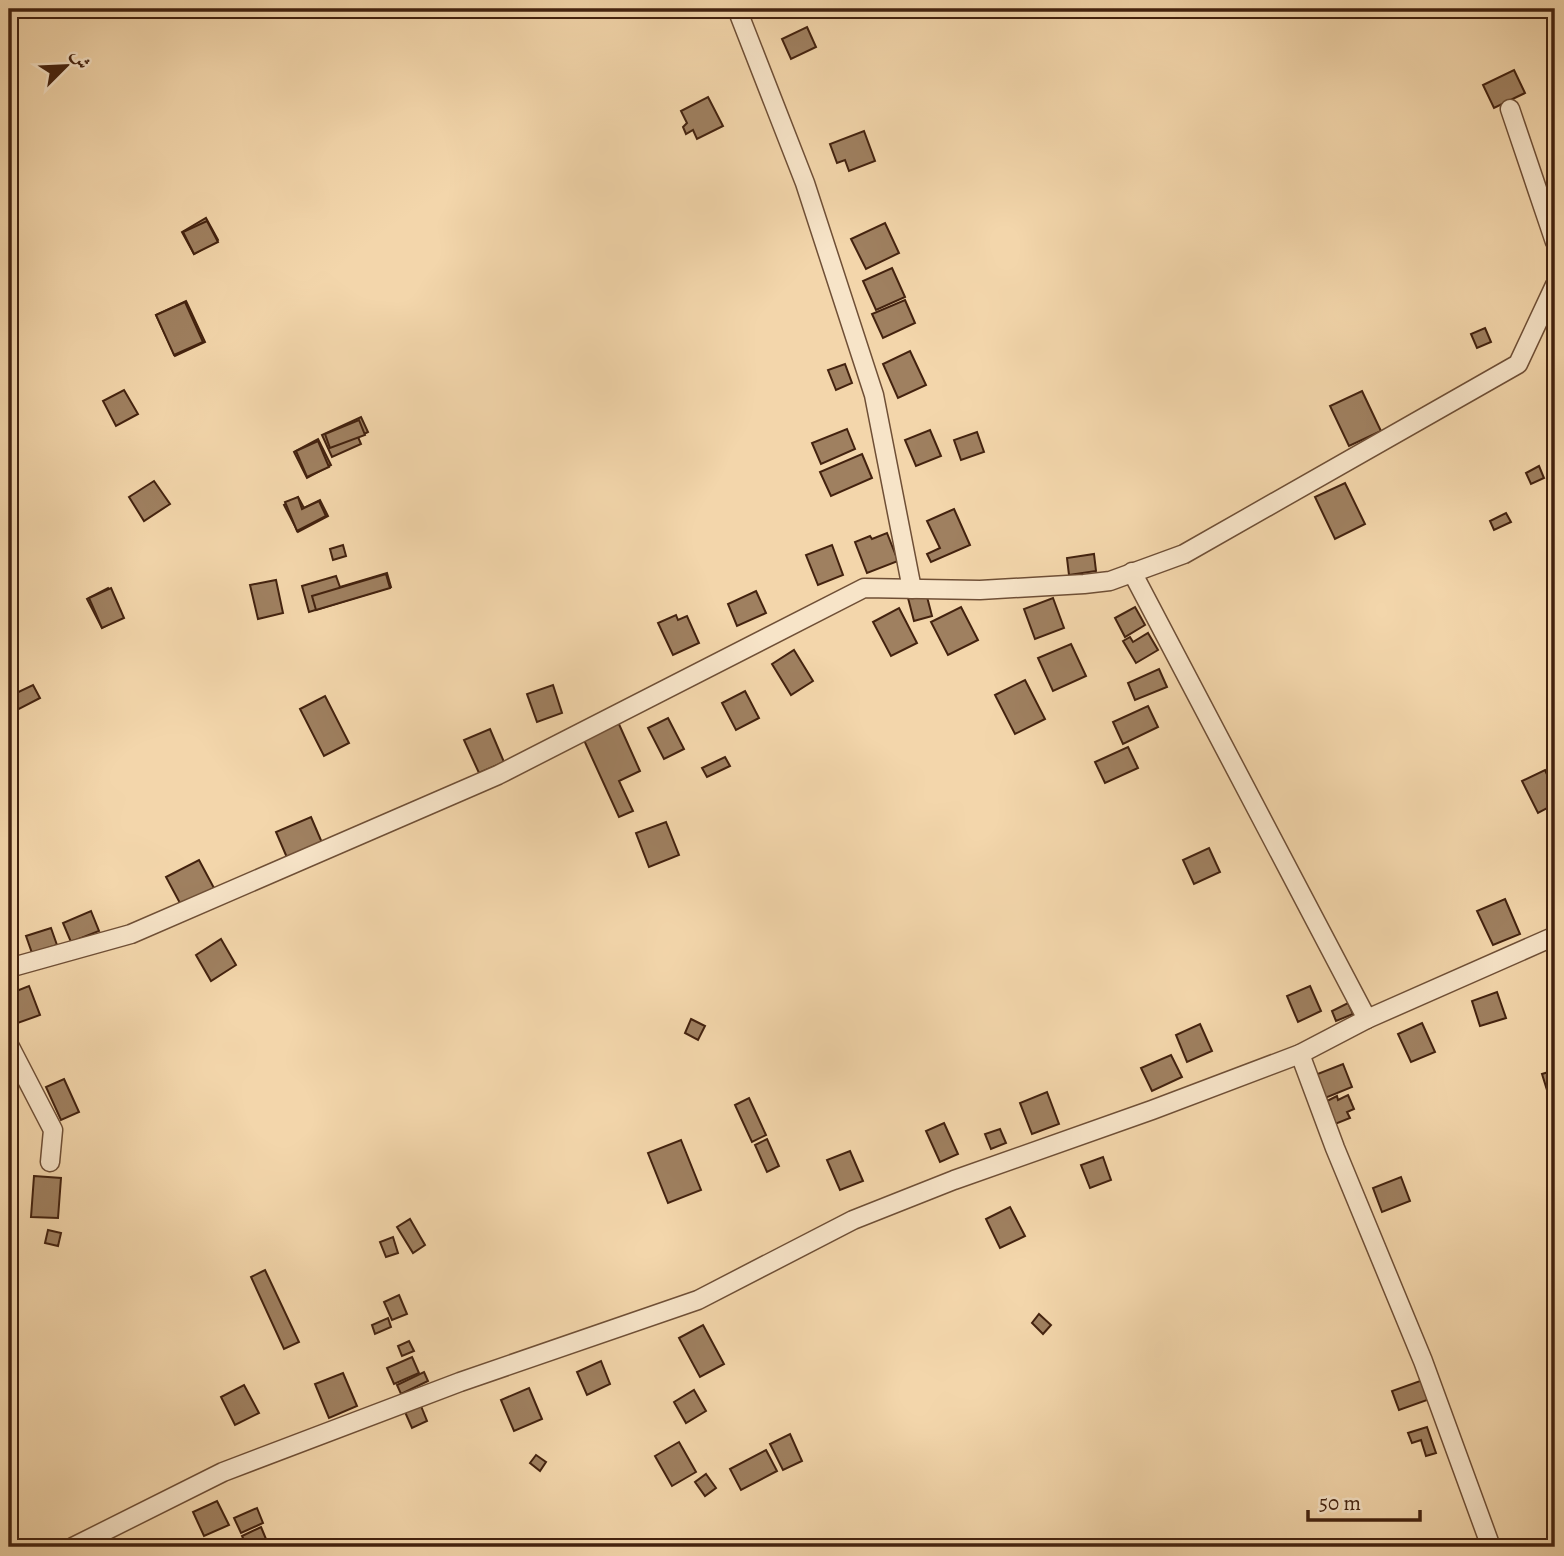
<svg xmlns="http://www.w3.org/2000/svg" width="1564" height="1556" font-family="Alegreya,Amiri,serif">
	<style>
		.building { fill: #9f8060; stroke: #43220f; stroke-width: 2 }
		.lines { fill: none; stroke-linecap: round; stroke-linejoin: round }
		.minor-casing { stroke: #6f4f36; stroke-width: 21 }
		.minor { stroke: #f7e4c8; stroke-width: 18 }
	</style>
	<rect width="100%" height="100%" fill="#f3d6ab"/>
	<filter id="stains"><feTurbulence type="fractalNoise" baseFrequency=".00286" numOctaves="4"/><feColorMatrix values="0 0 0 0 .2 0 0 0 0 .09 0 0 0 0 .02 0 0 0 .5 -.17"/></filter>
	<radialGradient id="worn" r=".72"><stop offset=".6" stop-color="#630" stop-opacity="0"/><stop offset="1" stop-color="#630" stop-opacity=".3"/></radialGradient>
	<g class="building">
		<polygon points="807,27 816,47 791,59 782,39"/>
		<polygon points="1514,70 1525,93 1494,108 1483,85"/>
		<polygon points="708,97 723,126 697,139 693,130 686,134 683,127 687,123 681,111"/>
		<polygon points="864,131 875,161 849,171 845,160 837,163 830,144"/>
		<polygon points="206,218 218,240 194,254 182,232"/>
		<polygon points="207,221 218,242 194,254 183,232"/>
		<polygon points="885,223 899,253 866,269 851,239"/>
		<polygon points="892,268 905,297 876,310 863,281"/>
		<polygon points="905,300 915,323 883,338 872,314"/>
		<polygon points="186,301 205,342 175,356 156,315"/>
		<polygon points="185,302 203,342 174,355 156,315"/>
		<polygon points="1547,308 1555,308 1555,348 1549,348"/>
		<polygon points="1485,328 1491,342 1477,348 1471,334"/>
		<polygon points="910,351 926,385 898,398 883,364"/>
		<polygon points="845,364 852,383 836,390 828,370"/>
		<polygon points="124,390 138,414 116,426 103,401"/>
		<polygon points="1362,391 1381,431 1349,446 1330,406"/>
		<polygon points="361,417 368,432 358,437 361,444 332,457 322,435"/>
		<polygon points="359,420 365,435 330,448 325,434"/>
		<polygon points="847,429 855,449 821,464 812,443"/>
		<polygon points="930,430 941,456 916,466 905,440"/>
		<polygon points="977,432 984,452 961,460 954,440"/>
		<polygon points="318,439 331,465 307,478 294,452"/>
		<polygon points="318,441 329,467 307,477 296,451"/>
		<polygon points="862,454 872,478 831,496 820,472"/>
		<polygon points="1539,466 1544,478 1531,484 1526,473"/>
		<polygon points="154,481 170,504 144,521 129,497"/>
		<polygon points="1345,483 1365,524 1335,539 1315,497"/>
		<polygon points="298,497 304,508 320,500 328,516 298,532 284,505"/>
		<polygon points="298,497 302,509 319,501 326,516 297,531 285,502"/>
		<polygon points="954,509 970,545 931,562 927,554 940,548 927,521"/>
		<polygon points="1506,513 1511,522 1494,530 1490,521"/>
		<polygon points="887,533 898,561 867,573 855,542 870,536 872,539"/>
		<polygon points="343,545 346,556 333,560 330,549"/>
		<polygon points="832,545 843,575 818,585 806,555"/>
		<polygon points="1094,554 1096,571 1069,575 1067,558"/>
		<polygon points="387,573 391,587 309,612 302,586 336,576 340,587"/>
		<polygon points="386,574 390,588 316,610 312,596"/>
		<polygon points="276,580 283,613 258,619 250,585"/>
		<polygon points="108,588 123,617 102,628 87,599"/>
		<polygon points="111,588 124,618 102,628 89,598"/>
		<polygon points="756,591 766,613 737,626 728,604"/>
		<polygon points="926,593 932,616 914,621 908,598"/>
		<polygon points="1053,598 1064,628 1035,639 1024,609"/>
		<polygon points="961,607 978,640 948,655 931,622"/>
		<polygon points="1135,607 1145,625 1125,637 1115,618"/>
		<polygon points="899,608 917,643 891,656 873,622"/>
		<polygon points="676,615 678,620 687,616 699,643 673,655 658,623"/>
		<polygon points="1148,633 1158,650 1136,663 1123,641 1130,637 1133,642"/>
		<polygon points="1071,644 1086,676 1053,691 1038,658"/>
		<polygon points="794,650 813,681 791,695 772,664"/>
		<polygon points="1159,669 1167,687 1135,700 1128,683"/>
		<polygon points="1025,680 1045,719 1015,734 995,695"/>
		<polygon points="33,685 40,698 17,710 10,696"/>
		<polygon points="553,685 562,713 537,722 527,694"/>
		<polygon points="745,691 759,718 736,730 722,703"/>
		<polygon points="325,696 349,743 324,756 300,709"/>
		<polygon points="1148,706 1158,727 1123,744 1113,722"/>
		<polygon points="668,718 684,749 664,759 648,728"/>
		<polygon points="618,722 640,771 619,781 633,811 619,817 583,738"/>
		<polygon points="490,729 504,762 479,773 464,740"/>
		<polygon points="1128,747 1138,768 1105,783 1095,762"/>
		<polygon points="725,757 730,766 707,777 702,768"/>
		<polygon points="1545,770 1555,792 1555,804 1538,813 1522,781"/>
		<polygon points="311,817 323,845 288,860 276,832"/>
		<polygon points="666,822 679,855 649,867 636,833"/>
		<polygon points="1209,848 1220,872 1194,884 1183,860"/>
		<polygon points="199,860 214,888 181,905 166,877"/>
		<polygon points="1505,899 1520,934 1493,945 1477,911"/>
		<polygon points="91,911 99,931 71,942 63,923"/>
		<polygon points="51,928 57,945 32,953 26,936"/>
		<polygon points="221,939 236,965 211,981 196,955"/>
		<polygon points="29,986 40,1015 12,1025 9,1016 9,994"/>
		<polygon points="1310,986 1321,1011 1298,1022 1287,996"/>
		<polygon points="1497,992 1506,1018 1480,1026 1472,1001"/>
		<polygon points="1348,1003 1353,1014 1336,1021 1332,1011"/>
		<polygon points="691,1019 705,1026 698,1040 685,1033"/>
		<polygon points="1422,1023 1435,1052 1411,1062 1398,1034"/>
		<polygon points="1200,1024 1212,1051 1187,1062 1176,1035"/>
		<polygon points="1171,1055 1182,1077 1152,1091 1141,1068"/>
		<polygon points="1343,1064 1352,1087 1325,1098 1315,1075"/>
		<polygon points="1555,1070 1555,1116 1542,1074"/>
		<polygon points="64,1079 79,1112 61,1120 46,1087"/>
		<polygon points="1047,1092 1059,1124 1032,1134 1020,1103"/>
		<polygon points="1348,1095 1354,1109 1347,1112 1350,1118 1335,1124 1325,1102 1337,1096 1338,1100"/>
		<polygon points="749,1098 766,1135 752,1142 735,1105"/>
		<polygon points="944,1123 958,1154 940,1162 926,1131"/>
		<polygon points="1000,1129 1006,1143 991,1149 985,1134"/>
		<polygon points="767,1139 779,1166 767,1172 755,1145"/>
		<polygon points="681,1140 701,1190 668,1203 648,1153"/>
		<polygon points="850,1151 863,1181 840,1190 827,1160"/>
		<polygon points="1103,1157 1111,1180 1090,1188 1081,1165"/>
		<polygon points="34,1176 61,1178 58,1218 31,1217"/>
		<polygon points="1401,1177 1410,1201 1382,1212 1373,1188"/>
		<polygon points="1010,1207 1025,1236 1000,1248 986,1219"/>
		<polygon points="410,1219 425,1245 413,1253 397,1227"/>
		<polygon points="48,1230 61,1233 58,1246 45,1243"/>
		<polygon points="393,1237 398,1253 386,1257 380,1242"/>
		<polygon points="265,1270 299,1342 284,1349 251,1277"/>
		<polygon points="399,1295 407,1314 392,1320 384,1302"/>
		<polygon points="1039,1314 1051,1325 1043,1334 1032,1323"/>
		<polygon points="388,1318 391,1327 375,1334 372,1325"/>
		<polygon points="703,1325 724,1364 700,1377 679,1338"/>
		<polygon points="409,1341 414,1351 402,1356 398,1346"/>
		<polygon points="412,1357 419,1373 394,1384 387,1368"/>
		<polygon points="601,1361 610,1384 587,1395 577,1372"/>
		<polygon points="424,1372 428,1381 401,1394 397,1385"/>
		<polygon points="343,1373 357,1406 329,1418 315,1384"/>
		<polygon points="1423,1380 1430,1399 1399,1410 1392,1391"/>
		<polygon points="244,1385 259,1413 235,1425 221,1397"/>
		<polygon points="529,1388 542,1419 514,1431 501,1400"/>
		<polygon points="694,1390 706,1411 686,1423 674,1402"/>
		<polygon points="421,1406 427,1421 412,1428 405,1412"/>
		<polygon points="1427,1427 1436,1453 1426,1456 1421,1440 1412,1443 1408,1433"/>
		<polygon points="790,1434 802,1461 783,1470 770,1444"/>
		<polygon points="679,1442 696,1472 672,1486 655,1456"/>
		<polygon points="766,1450 777,1471 741,1490 730,1469"/>
		<polygon points="536,1455 546,1462 540,1471 530,1463"/>
		<polygon points="706,1474 716,1488 705,1496 695,1482"/>
		<polygon points="217,1501 229,1525 204,1536 193,1512"/>
		<polygon points="257,1508 263,1523 241,1533 234,1518"/>
		<polygon points="261,1527 266,1539 247,1547 242,1536"/>
	</g>
	<g class="lines">
		<g class="minor-casing">
			<g id="minor">
				<polyline points="737,9 805,183 874,395 912,589"/>
				<polyline points="1510,109 1555,242"/>
				<polyline points="1132,572 1367,1019"/>
				<polyline points="9,968 131,934 498,775 864,588 980,590 1084,584 1110,581 1184,554 1518,364 1555,285"/>
				<polyline points="9,1045 53,1130 50,1162"/>
				<polyline points="1300,1054 1335,1148 1423,1361 1491,1547"/>
				<polyline points="73,1547 223,1472 460,1382 698,1300 853,1220 954,1180 1152,1110 1300,1054 1367,1019 1555,936"/>
			</g>
		</g>
		<use href="#minor" class="minor"/>
	</g>
	<rect width="1564" height="1556" fill="none" stroke="#f3d6ab" stroke-width="35"/>
	<rect x="10" y="10" width="1543" height="1535" fill="none" stroke="#43220f" stroke-width="3.5"/>
	<rect x="18" y="18" width="1529" height="1521" fill="none" stroke="#43220f" stroke-width="2"/>
	<g transform="translate(66 66) rotate(66)" stroke="#f7e4c8" stroke-width="5" paint-order="stroke">
	<path d="M0-5L12 26L0 18L-12 26Z" fill="#43220f"/>
	<text y="-10" font-size="19" font-weight="bold" text-anchor="middle" fill="#43220f">ش</text>
	</g>
	<path d="M1308 1510v10h112v-10" fill="none" stroke="#43220f" stroke-width="3.5"/>
	<text x="1319" y="1510" font-size="21" fill="#43220f" stroke="#f7e4c8" stroke-width="5" paint-order="stroke">50 m</text>
	<rect width="100%" height="100%" filter="url(#stains)"/>
	<rect width="100%" height="100%" fill="url(#worn)"/>
</svg>
